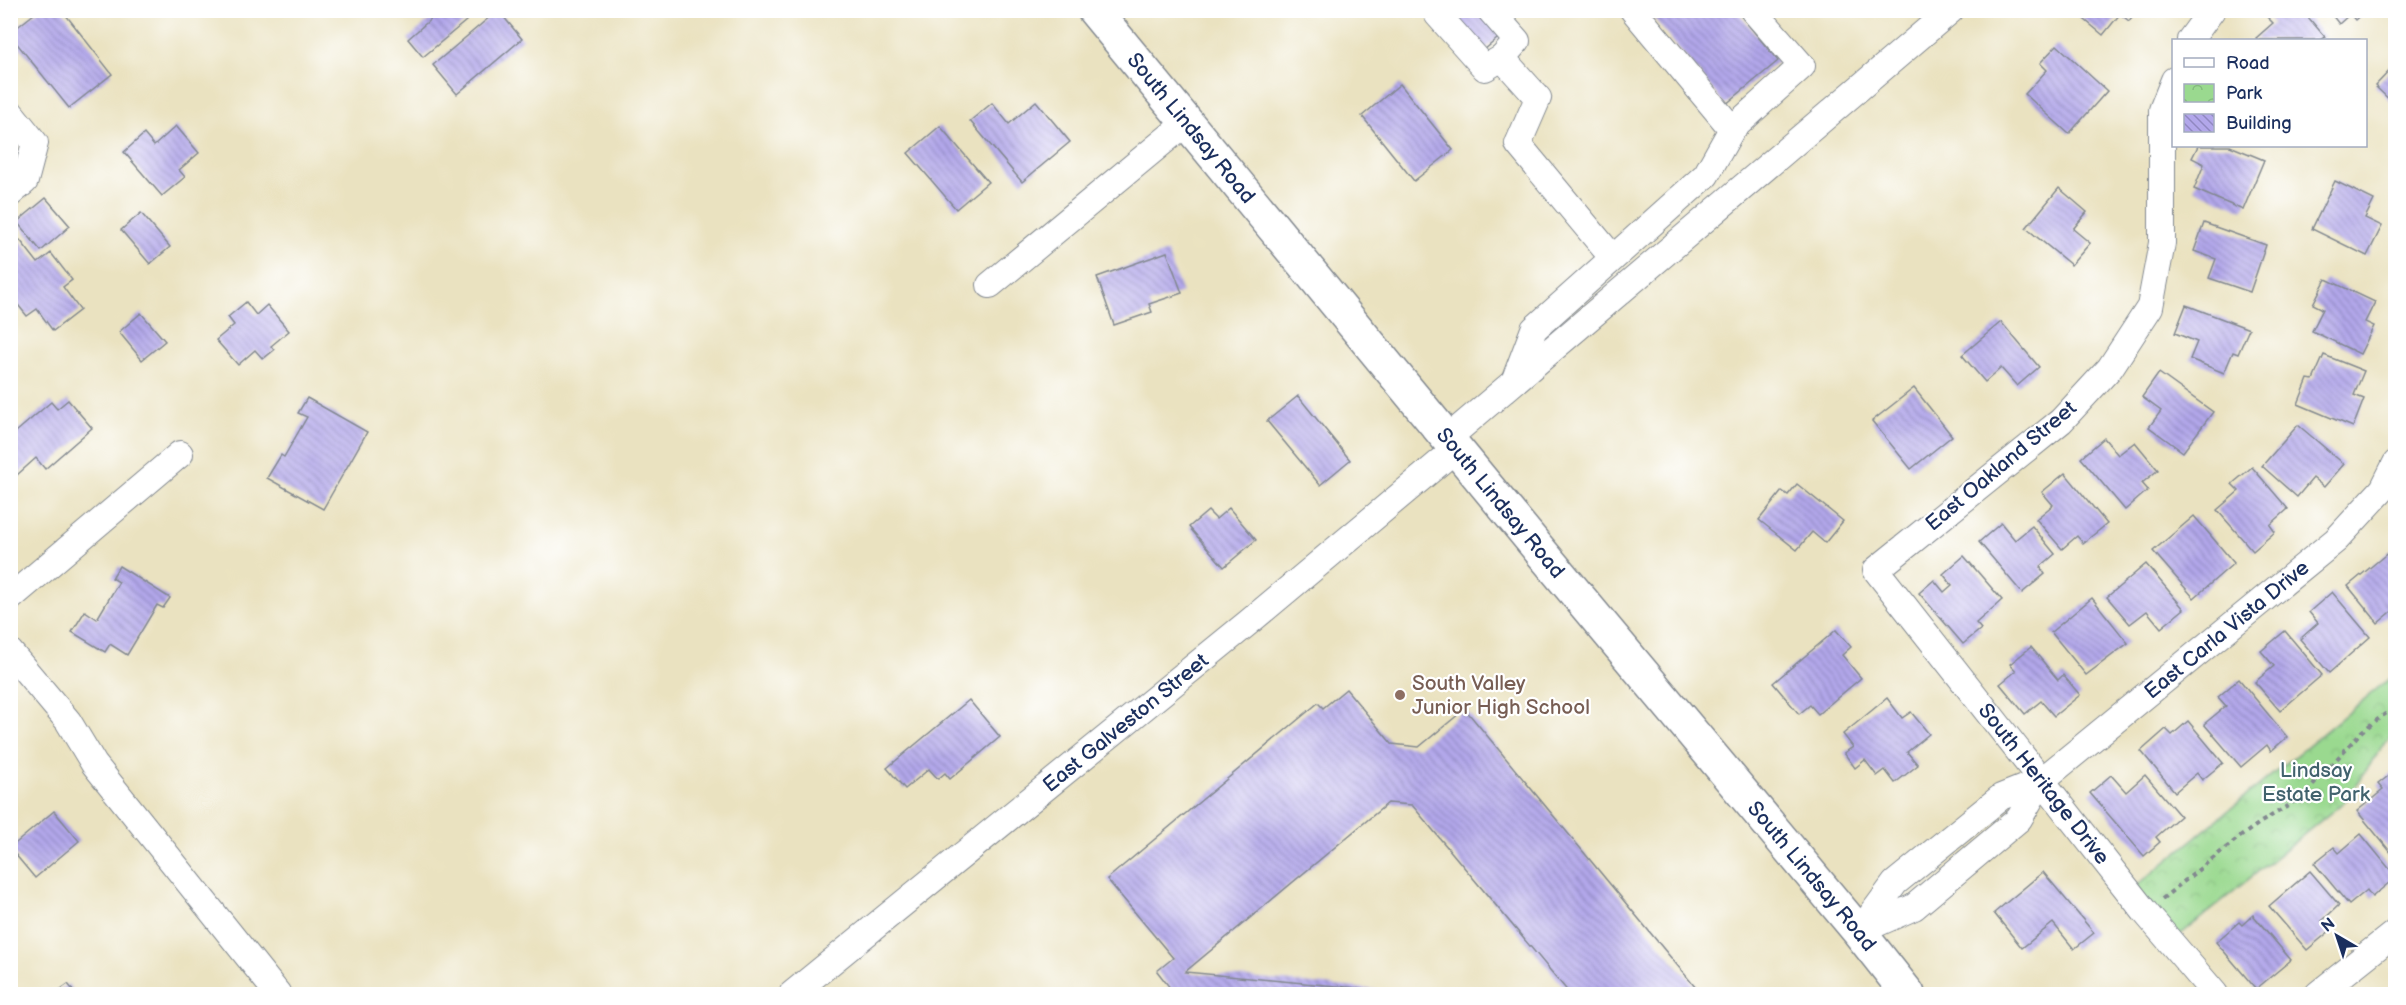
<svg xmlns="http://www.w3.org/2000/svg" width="2406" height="1005" font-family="'Balsamiq Sans',sans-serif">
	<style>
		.park { fill: url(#park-crowns); stroke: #5a8476; stroke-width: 1.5 }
		.building { fill: url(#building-back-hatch) }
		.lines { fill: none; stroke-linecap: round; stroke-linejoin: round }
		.minor-casing { stroke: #82888f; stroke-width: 28 }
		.major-casing { stroke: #82888f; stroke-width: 36 }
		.path { stroke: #82888f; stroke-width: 4; stroke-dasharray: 4.5 4.5; stroke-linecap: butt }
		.minor { stroke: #fff; stroke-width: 26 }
		.major { stroke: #fff; stroke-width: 33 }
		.education-dot { fill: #8d6e63; stroke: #fff; stroke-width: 2 }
		.labels { text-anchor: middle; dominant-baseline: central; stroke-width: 4.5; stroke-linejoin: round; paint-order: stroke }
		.street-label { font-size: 21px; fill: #1b2f5e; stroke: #fff }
		.education-label { font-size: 21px; fill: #785e54; stroke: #fff; text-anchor: start }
		.park-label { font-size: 21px; fill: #41626d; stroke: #fff }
	</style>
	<defs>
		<pattern id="park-crowns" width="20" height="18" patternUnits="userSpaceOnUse" patternTransform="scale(1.5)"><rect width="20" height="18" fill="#9ad98f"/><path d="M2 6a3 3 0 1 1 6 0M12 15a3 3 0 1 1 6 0" fill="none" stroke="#84bb7e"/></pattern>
		<pattern id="building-back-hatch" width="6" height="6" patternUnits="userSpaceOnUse" patternTransform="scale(1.5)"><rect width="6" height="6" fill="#b2a7ea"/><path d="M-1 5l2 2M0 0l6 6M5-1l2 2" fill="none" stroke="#9088c1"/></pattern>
	</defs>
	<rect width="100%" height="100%" fill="#fff"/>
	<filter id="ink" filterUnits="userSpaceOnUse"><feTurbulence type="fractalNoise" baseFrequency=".0167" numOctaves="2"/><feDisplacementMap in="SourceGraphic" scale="12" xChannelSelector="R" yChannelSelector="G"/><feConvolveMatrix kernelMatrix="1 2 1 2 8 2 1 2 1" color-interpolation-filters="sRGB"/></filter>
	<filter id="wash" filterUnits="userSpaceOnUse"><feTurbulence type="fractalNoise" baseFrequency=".008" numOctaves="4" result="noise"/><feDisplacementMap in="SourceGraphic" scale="24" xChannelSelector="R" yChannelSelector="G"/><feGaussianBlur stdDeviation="1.35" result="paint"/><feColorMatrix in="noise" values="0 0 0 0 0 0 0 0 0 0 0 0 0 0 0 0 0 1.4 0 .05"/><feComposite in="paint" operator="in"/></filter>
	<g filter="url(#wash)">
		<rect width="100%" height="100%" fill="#eae2c0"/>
		<polygon class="park" points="2395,674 2395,734 2385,743 2345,801 2170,943 2129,892"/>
		<g id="blocks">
			<g class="building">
				<polygon points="39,10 62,10 112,74 69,108 10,35 10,33"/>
				<polygon points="441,10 479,10 423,57 408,39"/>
				<polygon points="498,10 522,39 457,94 433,65"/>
				<polygon points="1459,10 1484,10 1503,34 1484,50 1454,15"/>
				<polygon points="1659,10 1736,10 1778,61 1725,105 1652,16"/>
				<polygon points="2073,10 2137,10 2129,21 2120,14 2103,35"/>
				<polygon points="2265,10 2302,10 2325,37 2320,40 2258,40 2256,38 2273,23 2263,13"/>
				<polygon points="2328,10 2366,10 2355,20 2350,14 2339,24"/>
				<polygon points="2057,45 2107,91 2069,134 2025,94 2047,70 2040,63"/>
				<polygon points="2396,64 2396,106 2375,86"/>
				<polygon points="1400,84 1453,150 1414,181 1362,116"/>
				<polygon points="1036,101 1070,142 1022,182 970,121 992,103 1009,124"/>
				<polygon points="176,126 199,153 179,170 185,177 162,196 124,152 144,134 154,146"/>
				<polygon points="940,126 988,182 956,209 908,153"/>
				<polygon points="2198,146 2230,146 2264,160 2243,210 2194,189 2204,164 2192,158"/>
				<polygon points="2335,181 2374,200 2365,218 2382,226 2367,256 2312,229"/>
				<polygon points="2059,188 2087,212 2073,229 2090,243 2071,265 2026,228"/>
				<polygon points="46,198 70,226 41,251 17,222"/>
				<polygon points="141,213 170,247 150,264 121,230"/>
				<polygon points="2204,223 2266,245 2250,292 2209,278 2216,259 2194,251"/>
				<polygon points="20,240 38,263 51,253 72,280 63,287 80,310 53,331 37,309 27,316 10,295 10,286 15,282 10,277 10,247"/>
				<polygon points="1167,252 1182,293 1149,304 1152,312 1114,325 1097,277"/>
				<polygon points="2326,279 2375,302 2365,322 2374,326 2360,354 2312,331 2323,309 2313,304"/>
				<polygon points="246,302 256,315 267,305 289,331 271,346 274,350 263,359 255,350 238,365 216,340 234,325 228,317"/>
				<polygon points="2186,305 2249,329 2238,354 2233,352 2224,373 2190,359 2197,342 2175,333"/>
				<polygon points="141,313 165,341 142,360 119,332"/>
				<polygon points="2001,322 2039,367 2017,386 2001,368 1985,382 1962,355"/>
				<polygon points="2324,355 2364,371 2354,395 2364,399 2353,427 2298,404 2308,379 2313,380"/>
				<polygon points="2159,373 2213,412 2183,452 2149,427 2161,411 2142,397"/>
				<polygon points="1914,388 1952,436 1911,469 1872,421"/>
				<polygon points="1298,396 1350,460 1320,485 1267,421"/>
				<polygon points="307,398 367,432 323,509 267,478 281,455 284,457 307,417 298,413"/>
				<polygon points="68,400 92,428 45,469 36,458 17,475 10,467 10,437 51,402 57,409"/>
				<polygon points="2298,425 2344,464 2324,487 2313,478 2297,497 2262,466"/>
				<polygon points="2104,438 2118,455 2135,442 2158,470 2142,483 2148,490 2125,510 2081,458"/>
				<polygon points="2252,467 2288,509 2270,525 2275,532 2253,551 2217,510 2239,491 2232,484"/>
				<polygon points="2065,473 2107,524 2083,543 2077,536 2062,549 2036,519 2053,505 2042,492"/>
				<polygon points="1797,484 1843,521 1825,543 1812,532 1797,550 1759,520 1782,491 1788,495"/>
				<polygon points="1229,508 1256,540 1224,567 1189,527 1208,511 1216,519"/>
				<polygon points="2194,516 2234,563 2194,598 2153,551"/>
				<polygon points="2001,523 2015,540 2032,526 2055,554 2040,567 2045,574 2022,593 1979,542"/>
				<polygon points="2390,551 2396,558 2396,608 2378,623 2348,586"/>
				<polygon points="1964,556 2002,600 1976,623 1981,629 1963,644 1919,593 1934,580 1944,592 1952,585 1943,574"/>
				<polygon points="2146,564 2184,609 2161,628 2147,611 2130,624 2107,597"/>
				<polygon points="119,566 170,598 163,608 157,605 127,655 110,644 105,652 72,632 85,611 97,619 119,582 112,578"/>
				<polygon points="2332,592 2370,637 2329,673 2300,639 2318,623 2309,612"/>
				<polygon points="2092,598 2128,643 2086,675 2051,632"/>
				<polygon points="1836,630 1851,647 1842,655 1861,678 1818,714 1810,705 1799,714 1773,683"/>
				<polygon points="2285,631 2322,675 2280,711 2255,682 2274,666 2261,651"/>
				<polygon points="2031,647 2058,680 2063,675 2080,695 2054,716 2041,701 2025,714 2000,684 2016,671 2010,664"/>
				<polygon points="2239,679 2287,737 2271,751 2267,745 2241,767 2204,724 2226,706 2218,697"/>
				<polygon points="1346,689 1392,744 1419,747 1465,709 1701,994 1570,994 1412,805 1388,803 1185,972 1422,994 1164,994 1171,989 1157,971 1173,958 1107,879 1318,703 1323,708"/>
				<polygon points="1887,698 1902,718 1911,712 1929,734 1907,752 1918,765 1895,783 1885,770 1877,776 1865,760 1855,768 1844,753 1853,747 1843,734"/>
				<polygon points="969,700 1000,737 950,779 945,773 938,779 929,769 905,789 887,768"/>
				<polygon points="2188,721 2223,763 2202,780 2197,773 2175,792 2141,751 2166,729 2172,735"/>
				<polygon points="2396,770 2396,853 2393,855 2357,811 2383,790 2378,784"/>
				<polygon points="2111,775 2126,792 2145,775 2180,816 2156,837 2160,842 2144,856 2090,793"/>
				<polygon points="54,811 79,841 35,878 10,848"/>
				<polygon points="2361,834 2396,877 2372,897 2367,890 2349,905 2314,863 2334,847 2339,853"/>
				<polygon points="2310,871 2339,905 2322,921 2331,930 2307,950 2269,906"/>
				<polygon points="2043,872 2094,933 2074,949 2053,923 2022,948 1994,913"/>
				<polygon points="2253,915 2291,960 2256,989 2216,942 2239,922 2242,925"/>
				<polygon points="68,984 76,994 54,994"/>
			</g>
		</g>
	</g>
	<g filter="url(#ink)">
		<use href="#blocks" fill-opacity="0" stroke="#82888f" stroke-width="1.5"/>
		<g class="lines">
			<g class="minor-casing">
				<g id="minor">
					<polyline points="1440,10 1437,14 1485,68 1502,58 1517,41 1490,10"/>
					<polyline points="1633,10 1732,129"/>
					<polyline points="2190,40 2212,10"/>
					<polyline points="1502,58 1538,98 1518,144 1612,257"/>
					<path id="s1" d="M2174 80 2162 110V243L2150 307 2110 368 2061 421 1876 570 2145 912 2215 994"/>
					<polyline points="10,112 35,143 25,181 10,194"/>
					<polyline points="990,285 1187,122"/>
					<polyline points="1515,379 1534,329 1706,175 1732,129 1802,66 1753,10"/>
					<polyline points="1448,438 1951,10"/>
					<polyline points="10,598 180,454"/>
					<polyline points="10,652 68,721 94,764 278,994"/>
					<polyline points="1860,931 1914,907 2019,819 2041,781"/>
					<path id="s2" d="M1859 932 1895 883 2001 797 2041 781 2336 540 2383 489 2396 463"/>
					<path id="s3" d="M792 994 1249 622 1457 448"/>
					<polyline points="2318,994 2396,932"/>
				</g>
			</g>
			<g class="major-casing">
				<g id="major">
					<path id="s4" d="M1094 10 1542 553 1859 932 1908 994"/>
				</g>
			</g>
			<polyline class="path" points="2162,899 2237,839 2261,822 2288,806 2308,791 2362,731 2396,706"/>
			<use href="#minor" class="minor"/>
			<use href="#major" class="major"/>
		</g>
	</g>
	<circle class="education-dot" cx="1400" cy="695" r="6"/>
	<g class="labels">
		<g class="street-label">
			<text stroke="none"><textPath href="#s4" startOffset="153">South Lindsay Road</textPath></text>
			<text transform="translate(2001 466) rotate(-40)">East Oakland Street</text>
			<text stroke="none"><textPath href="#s4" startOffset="639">South Lindsay Road</textPath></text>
			<text stroke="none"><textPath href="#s2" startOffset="480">East Carla Vista Drive</textPath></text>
			<text stroke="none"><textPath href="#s3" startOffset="430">East Galveston Street</textPath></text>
			<text stroke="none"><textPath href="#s1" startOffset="885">South Heritage Drive</textPath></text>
			<text stroke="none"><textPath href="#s4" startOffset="1125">South Lindsay Road</textPath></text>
		</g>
		<g class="education-label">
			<text x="1412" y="683">South Valley<tspan x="1412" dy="24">Junior High School</tspan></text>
		</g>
		<g class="park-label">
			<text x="2316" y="770">Lindsay<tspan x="2316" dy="24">Estate Park</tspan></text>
		</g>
	</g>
	<rect width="2406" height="1005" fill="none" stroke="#fff" stroke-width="36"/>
	<rect x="2172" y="39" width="195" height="108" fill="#ffffff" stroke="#a4acbf" stroke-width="1.5"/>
	<rect x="2184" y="58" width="30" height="9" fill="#ffffff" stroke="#a4acbf" stroke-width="1.5"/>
	<text x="2226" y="69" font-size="18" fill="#1b2f5e">Road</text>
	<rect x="2184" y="84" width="30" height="18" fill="url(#park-crowns)" stroke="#a4acbf" stroke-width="1.5"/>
	<text x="2226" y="99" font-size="18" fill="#1b2f5e">Park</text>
	<rect x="2184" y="114" width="30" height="18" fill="url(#building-back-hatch)" stroke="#a4acbf" stroke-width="1.5"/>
	<text x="2226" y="129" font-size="18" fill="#1b2f5e">Building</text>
	<g transform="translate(2337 936) rotate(321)" stroke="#ffffff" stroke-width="4.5" paint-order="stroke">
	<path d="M0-4.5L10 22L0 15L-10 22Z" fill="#1b2f5e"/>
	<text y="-9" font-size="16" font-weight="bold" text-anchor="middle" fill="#1b2f5e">N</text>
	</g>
</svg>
